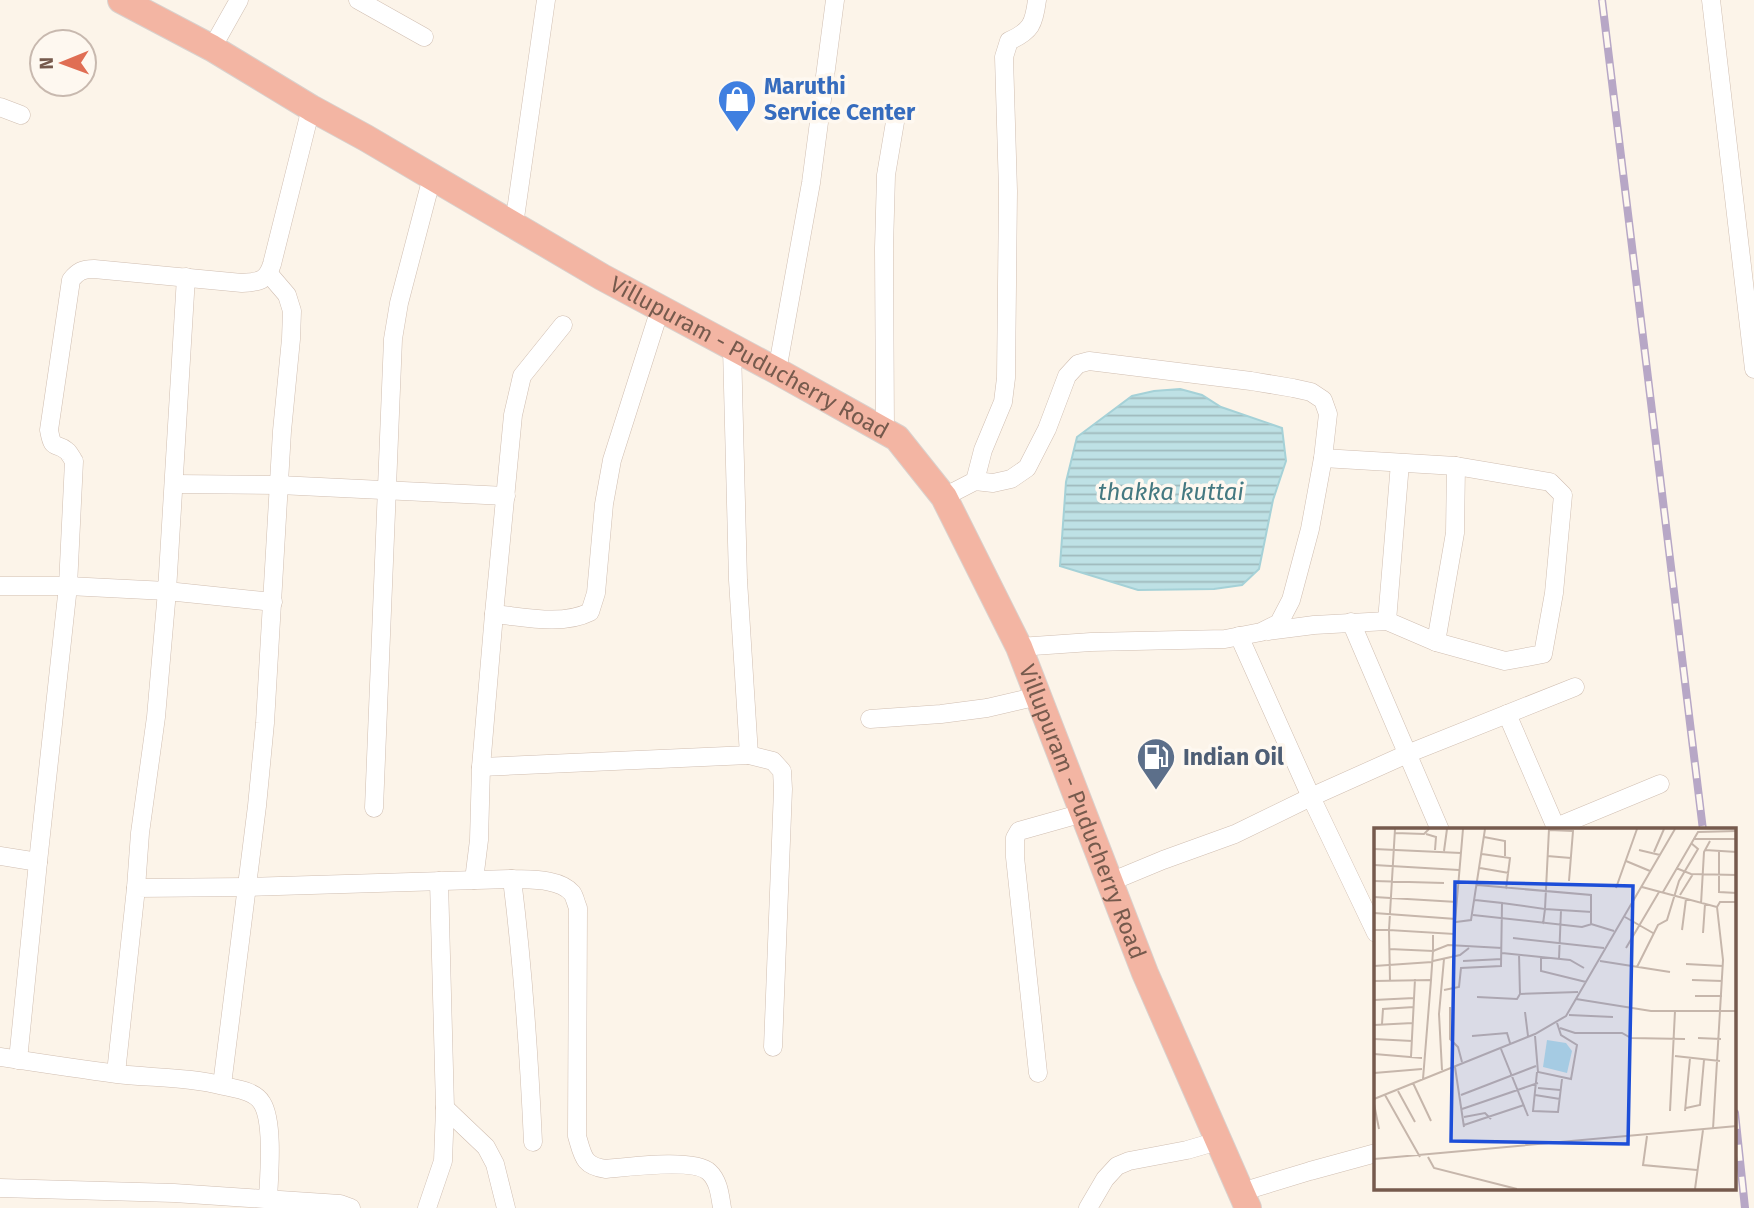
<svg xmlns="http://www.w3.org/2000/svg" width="1754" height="1208" font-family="'Fira Sans',sans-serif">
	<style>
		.water { fill: url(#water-rules); stroke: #a5d1d7; stroke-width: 2 }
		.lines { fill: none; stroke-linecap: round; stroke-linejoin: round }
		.minor-casing { stroke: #d0beb1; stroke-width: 19 }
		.highway-casing { stroke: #d9d1cd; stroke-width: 28 }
		.minor { stroke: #fff; stroke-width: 18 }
		.highway { stroke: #f3b5a3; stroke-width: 26 }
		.rail-casing { stroke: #b7a7c6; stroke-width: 8 }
		.rail { stroke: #fef8f0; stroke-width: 5; stroke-dasharray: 16; stroke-linecap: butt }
		.labels { text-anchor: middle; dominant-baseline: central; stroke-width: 7; stroke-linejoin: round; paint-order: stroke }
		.shop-label { font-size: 23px; font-weight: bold; fill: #366cbe; stroke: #fef8f0; text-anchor: start }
		.street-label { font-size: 23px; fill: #765a4d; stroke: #fef8f0 }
		.service-label { font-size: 23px; font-weight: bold; fill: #4e5e75; stroke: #fef8f0; text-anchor: start }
		.water-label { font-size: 24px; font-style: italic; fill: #447981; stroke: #fef8f0 }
		.inset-road { fill: none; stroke: #c6b6ab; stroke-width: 2 }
		.view { fill: #1d4ed8; fill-opacity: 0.15; stroke: #1d4ed8; stroke-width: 3.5 }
		.inset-edge { fill: none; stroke: #765a4d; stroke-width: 3.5 }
	</style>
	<defs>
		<pattern id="water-rules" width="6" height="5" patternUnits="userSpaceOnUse" patternTransform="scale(1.75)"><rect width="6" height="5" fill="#bee1e5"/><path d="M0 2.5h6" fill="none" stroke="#9fb9bc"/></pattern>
	</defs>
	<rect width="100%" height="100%" fill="#fcf4e9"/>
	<polygon class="water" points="1180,389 1202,395 1221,407 1282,428 1286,461 1273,500 1259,569 1242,585 1214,589 1138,590 1060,566 1066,482 1077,437 1132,396 1154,391"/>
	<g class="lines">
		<g class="minor-casing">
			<g id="minor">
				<polyline points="358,0 424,37"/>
				<polyline points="1711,0 1754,369"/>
				<polyline points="212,48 239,0"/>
				<polyline points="0,107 21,115"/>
				<polyline points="514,225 546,0"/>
				<polyline points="777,371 811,183 835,0"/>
				<polyline points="885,430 884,248 886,175 895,122"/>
				<path d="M975 481 983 450 1003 402 1006 378 1008 191 1004 57 1009 41C1031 31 1034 24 1037 0"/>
				<polyline points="174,484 279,485 506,496"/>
				<polyline points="944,497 975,481 993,483 1011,479 1027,468 1047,429 1067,376 1078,364 1089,361 1251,381 1293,388 1311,392 1323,400 1328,414 1323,458 1310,529 1291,600 1279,623 1261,632 1225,639 1091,642 1019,647"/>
				<polyline points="0,586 68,586 167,591 186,277"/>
				<path d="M494 614C524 617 562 626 590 612L596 593 604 504 612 460 660 309"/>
				<polyline points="1387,621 1400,463"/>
				<polyline points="1351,622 1440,830"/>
				<polyline points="1268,631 1314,625 1387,621 1436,642 1505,661 1543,654 1554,593 1563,495 1550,482 1456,466 1323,458"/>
				<polyline points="1239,636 1311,797 1376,933"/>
				<polyline points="1436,642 1455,533 1456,466"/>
				<polyline points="1507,714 1557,830"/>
				<polyline points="870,719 941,714 987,708 1038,696"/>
				<polyline points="749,755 773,761 782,771 783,789 773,1047"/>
				<polyline points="481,767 749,755 738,580 732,348"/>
				<polyline points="374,808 393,339 399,303 432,177"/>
				<polyline points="1556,827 1660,784"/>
				<polyline points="0,856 38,862"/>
				<path d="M512 879C523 967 529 1054 533 1142"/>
				<polyline points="474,880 479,840 481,767 494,614 513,415 522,376 563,325"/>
				<polyline points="1110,882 1163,860 1235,834 1311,797 1407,754 1575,687"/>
				<polyline points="136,888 140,833 156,717 167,591 273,602"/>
				<path d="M0 1057C39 1063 78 1069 117 1074 153 1078 190 1077 224 1086 237 1089 255 1091 262 1103 274 1122 269 1177 268 1199"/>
				<path d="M18 1060 38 862 68 586 74 461C73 460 68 451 67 451 55 441 53 452 49 430L71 280C78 271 83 269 94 269L242 283C259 282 267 281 272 264L311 108"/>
				<path d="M116 1073 136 888 247 887 512 879C530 880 559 878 572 893 575 897 576 904 578 908L577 1136C583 1156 583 1166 606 1169 628 1167 694 1158 709 1172 719 1181 720 1196 722 1208"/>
				<polyline points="1038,1073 1015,857 1015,838 1019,831 1083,813"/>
				<polyline points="222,1085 257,806 265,723 282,431 291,339 292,311 287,295 269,274"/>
				<polyline points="445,1108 486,1147 495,1164 506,1208"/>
				<polyline points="0,1188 174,1193 340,1204 351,1208"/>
				<polyline points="1241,1192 1310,1171 1376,1153"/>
				<polyline points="427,1208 443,1161 445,1108 439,881"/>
				<polyline points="1088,1208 1105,1179 1117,1166 1129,1161 1187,1150 1218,1141"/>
			</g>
		</g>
		<g class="highway-casing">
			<g id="highway">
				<path id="s1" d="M121 0 212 48 311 108 366 138 602 277 777 371 897 438 944 497 1019 647 1145 973 1248 1208"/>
			</g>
		</g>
		<use href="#minor" class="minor"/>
		<use href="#highway" class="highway"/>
		<g class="rail-casing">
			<g id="rail">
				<polyline points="1602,0 1703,830"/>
				<polyline points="1735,1113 1745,1208"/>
			</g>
		</g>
		<use href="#rail" class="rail"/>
	</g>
	<defs>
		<g id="shop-pin" transform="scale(2.0125)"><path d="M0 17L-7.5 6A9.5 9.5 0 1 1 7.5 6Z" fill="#3f7fe0" stroke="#fef8f0"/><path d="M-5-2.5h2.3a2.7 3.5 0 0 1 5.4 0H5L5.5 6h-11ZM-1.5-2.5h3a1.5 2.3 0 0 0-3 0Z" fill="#fff"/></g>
		<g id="fuel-pin" transform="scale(2.0125)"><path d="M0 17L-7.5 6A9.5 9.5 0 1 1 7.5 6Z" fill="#5c6f8a" stroke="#fef8f0"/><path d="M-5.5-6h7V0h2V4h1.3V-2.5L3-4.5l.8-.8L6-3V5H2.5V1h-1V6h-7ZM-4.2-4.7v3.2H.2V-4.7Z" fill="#fff"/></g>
	</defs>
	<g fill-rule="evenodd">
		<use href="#shop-pin" x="737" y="99"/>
		<use href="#fuel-pin" x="1156" y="757"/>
	</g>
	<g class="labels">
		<g class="shop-label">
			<text x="764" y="86">Maruthi<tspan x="764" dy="26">Service Center</tspan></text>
		</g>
		<g class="street-label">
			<text stroke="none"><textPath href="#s1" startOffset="723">Villupuram - Puducherry Road</textPath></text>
			<text stroke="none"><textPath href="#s1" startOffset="1311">Villupuram - Puducherry Road</textPath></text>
		</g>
		<g class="service-label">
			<text x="1183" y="757">Indian Oil</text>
		</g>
		<g class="water-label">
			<text x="1171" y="492">thakka kuttai</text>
		</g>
	</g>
	<g transform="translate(1374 828)">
		<rect width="362" height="362" fill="#fcf4e9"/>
		<path d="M173 212 192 215 198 223 193 245 169 239Z" fill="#bee1e5"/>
		<path class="inset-road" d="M175 1 171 81 218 84M175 2 199 3 195 53M21 5 50 6 55 1M52 6 62 9 61 22M110 9 131 13V28M319 11H363M0 21 87 25M265 22 286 27M331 22 363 24M70 23 73 1M345 23V64L363 65M280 24 290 1M108 26 136 30 132 61M173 28 197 30M252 33 276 43M0 37 85 42M106 40 135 45M302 40 317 46 363 47M0 53 70 55M103 57 217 67V96L240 103M268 59 343 79 349 132 339 301M242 60 263 1M289 64 324 4 363 3M306 67 319 46M0 69 83 74M128 75 171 81 169 96M327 76 330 24 336 13M343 79 346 74H363M0 85 82 91M99 87 208 99 218 96M251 89 279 105M82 94 97 92 111 1M0 102H15L21 1M308 102 312 71M329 105 331 76M139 110 230 120M252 120 285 64M15 121 59 123V107M128 125 196 132 210 140M145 126 146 166 204 164M167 129V143L212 154M185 131 187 82M59 133 86 127 95 120M89 133 128 131M226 133 296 144M312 136 349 138M0 138 58 134M263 139 284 97 293 92 305 53 324 21 317 15M57 152 59 123 74 117 128 120M318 152 348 153M0 153 57 152 49 251M16 153 15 102 80 106 89 1M70 162 85 159 87 140 127 138 128 75 101 72M321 168H348M103 169 143 171 146 166M202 171 277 183H363M0 172 40 170M76 179V211L84 219 88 234M151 184 154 208M195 187 239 189M8 196 9 181 40 179M0 197 39 195M186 200 201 205H248L257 210 311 211M98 208 133 205 136 215M161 208 164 244 197 251 203 217 187 207 183 195M324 210 347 211M0 211 38 213M127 221 154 288M0 226 48 230M301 228 346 233M37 229 41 151M81 239 90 299M68 242 65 186 70 131M163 244 159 283 184 284 188 251M0 245 48 241M39 255 57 293M164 260 186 262M24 263 41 294M11 267 46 329M87 267 162 238M161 267 186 271M0 271 161 206 192 188 301 1M0 276 5 301M312 280 326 277 330 232M88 281 164 255M296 283 301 183M311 283 316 230M90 289 111 285 117 291M90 297 150 277M273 308 269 337 323 342M54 329 60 340 143 361M0 331 363 298M321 361 329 302"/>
		<path class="view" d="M81 54 259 58 254 316 77 313Z"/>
		<rect width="362" height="362" class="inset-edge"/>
	</g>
	<g transform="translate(63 63) rotate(269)"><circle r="33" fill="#fef8f0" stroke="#c8b9af" stroke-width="2"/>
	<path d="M0-5L12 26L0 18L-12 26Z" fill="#e06e54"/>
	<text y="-10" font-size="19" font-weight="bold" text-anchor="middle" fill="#765a4d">N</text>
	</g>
</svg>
